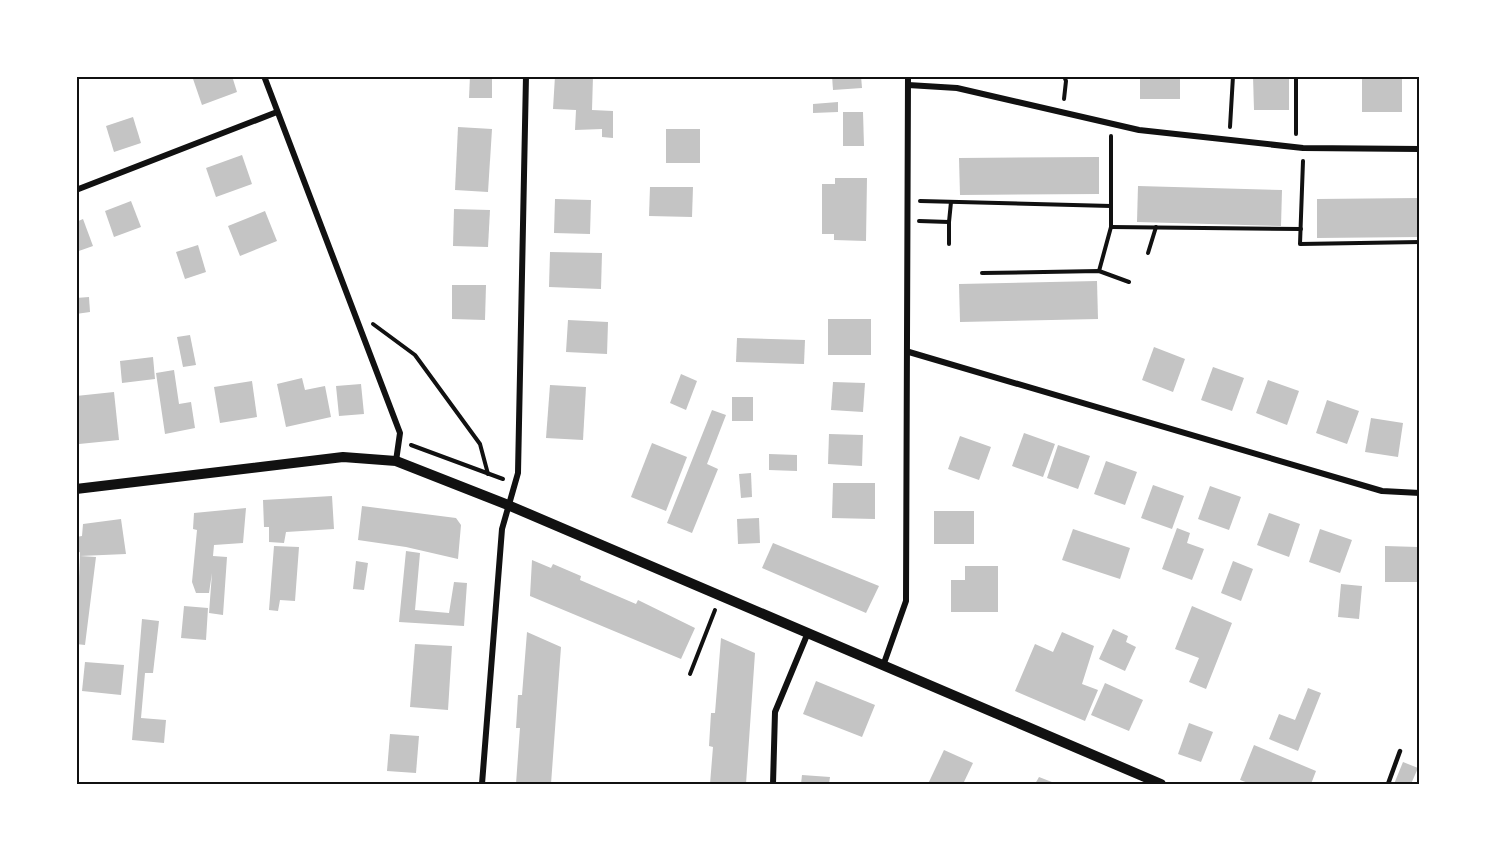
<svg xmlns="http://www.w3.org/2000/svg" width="1496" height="861" font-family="Ubuntu,sans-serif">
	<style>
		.building { fill: #c4c4c4 }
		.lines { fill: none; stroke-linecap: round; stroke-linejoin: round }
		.path { stroke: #111; stroke-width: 4 }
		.service { stroke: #111; stroke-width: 4.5 }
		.minor { stroke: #111; stroke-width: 6 }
		.tertiary { stroke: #111; stroke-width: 10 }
		.neatline { fill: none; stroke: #111; stroke-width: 2 }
	</style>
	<rect width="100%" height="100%" fill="#fff"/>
	<g class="building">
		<polygon points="192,76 232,76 237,92 202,105"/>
		<polygon points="470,76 492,76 492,98 469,98"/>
		<polygon points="555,76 593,76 592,110 613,111 613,138 602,137 602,129 575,130 576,110 553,109"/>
		<polygon points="832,76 861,76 862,88 833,90"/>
		<rect x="1140" y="76" width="40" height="23"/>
		<polygon points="1253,76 1289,76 1289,110 1254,110"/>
		<rect x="1362" y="76" width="40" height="36"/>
		<polygon points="838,102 838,112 813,113 813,104"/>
		<polygon points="843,112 863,112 864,146 843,146"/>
		<polygon points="133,117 141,143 114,152 106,126"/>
		<polygon points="458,127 492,129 488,192 455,190"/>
		<rect x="666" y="129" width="34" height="34"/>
		<polygon points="242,155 252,184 216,197 206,168"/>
		<polygon points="1099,157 1099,194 960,195 959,158"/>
		<polygon points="835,178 867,178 866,241 834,240 834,234 822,234 822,184 835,184"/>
		<polygon points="1138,186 1282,190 1281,226 1137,222"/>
		<polygon points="650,187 693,187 692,217 649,216"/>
		<polygon points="1419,198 1419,237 1317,238 1317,199"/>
		<polygon points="555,199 591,200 590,234 554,233"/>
		<polygon points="131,201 141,227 114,237 105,211"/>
		<polygon points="454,209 490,210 488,247 453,246"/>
		<polygon points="265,211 277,241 240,256 228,226"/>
		<polygon points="83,219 93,246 76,252 76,222"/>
		<polygon points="198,245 206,272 185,279 176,252"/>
		<polygon points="550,252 602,253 601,289 549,287"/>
		<polygon points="1097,281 1098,319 960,322 959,284"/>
		<polygon points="452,285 486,285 485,320 452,319"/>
		<polygon points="89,297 90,312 76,314 76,298"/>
		<rect x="828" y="319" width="43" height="36"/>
		<polygon points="568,320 608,322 607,354 566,352"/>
		<polygon points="190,335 196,365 183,367 177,337"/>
		<polygon points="737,338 805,340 804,364 736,362"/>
		<polygon points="1154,347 1185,359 1173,392 1142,380"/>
		<polygon points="153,357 155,379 122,383 120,361"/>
		<polygon points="1213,367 1244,378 1232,411 1201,400"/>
		<polygon points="174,370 179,404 191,402 195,428 165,434 156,373"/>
		<polygon points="681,374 697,381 686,410 670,403"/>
		<polygon points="302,378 305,390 325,386 331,417 286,427 277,384"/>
		<polygon points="1268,380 1299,391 1287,425 1256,413"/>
		<polygon points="252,381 257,417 220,423 214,387"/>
		<polygon points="833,382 865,383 863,412 831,410"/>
		<polygon points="361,384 364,414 339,416 336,386"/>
		<polygon points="550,385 586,387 583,440 546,438"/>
		<polygon points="114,392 119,440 79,444 76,437 76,396"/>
		<rect x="732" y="397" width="21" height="24"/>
		<polygon points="1327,400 1359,411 1347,444 1316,433"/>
		<polygon points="712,410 726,415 707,464 718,469 692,533 667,523"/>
		<polygon points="1371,418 1403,423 1398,457 1365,452"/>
		<polygon points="1024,433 1055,444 1043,477 1012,466"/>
		<polygon points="829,434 863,435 862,466 828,464"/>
		<polygon points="960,436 991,447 979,480 948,469"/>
		<polygon points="652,443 687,457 666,511 631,497"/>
		<polygon points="1058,445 1090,456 1078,489 1047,478"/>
		<polygon points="769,454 797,455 797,471 769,470"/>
		<polygon points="1106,461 1137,472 1125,505 1094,494"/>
		<polygon points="751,473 752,497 741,498 739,474"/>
		<polygon points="833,483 875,483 875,519 832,518"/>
		<polygon points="1153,485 1184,496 1172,529 1141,518"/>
		<polygon points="1210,486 1241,497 1229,530 1198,519"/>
		<polygon points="332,496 334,529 286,532 284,543 269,542 269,527 264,527 263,500"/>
		<polygon points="362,506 456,518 461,525 458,559 406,547 358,540"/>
		<polygon points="246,508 243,543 214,545 213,556 227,557 223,615 209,613 212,573 209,593 196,593 192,582 197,530 193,529 194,513"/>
		<rect x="934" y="511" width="40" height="33"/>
		<polygon points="1269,513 1300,524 1289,557 1257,545"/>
		<polygon points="759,518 760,543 738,544 737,519"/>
		<polygon points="121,519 126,554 80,556 80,552 76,553 76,537 82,536 83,524"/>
		<polygon points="1177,528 1190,533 1187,543 1204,549 1192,580 1162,569"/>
		<polygon points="1073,529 1130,548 1120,579 1062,560"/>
		<polygon points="1320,529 1352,540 1340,573 1309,562"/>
		<polygon points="773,543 879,586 866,613 762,568"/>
		<polygon points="274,546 299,547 295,601 280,600 278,611 269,610"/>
		<polygon points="1385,546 1418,547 1418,582 1385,582"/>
		<polygon points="406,551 420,553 415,610 449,613 454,582 467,583 464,626 399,622"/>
		<polygon points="80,556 96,557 85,645 76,644"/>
		<polygon points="532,560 551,568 553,564 581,576 580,580 636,604 638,600 695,628 681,659 530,596"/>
		<polygon points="356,561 368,563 364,590 353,589"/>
		<polygon points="1233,561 1253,569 1241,601 1221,593"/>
		<polygon points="965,566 998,566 998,612 951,612 951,580 965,580"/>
		<polygon points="1341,584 1362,586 1359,619 1338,617"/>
		<polygon points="184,606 208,608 206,640 181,638"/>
		<polygon points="1192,606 1232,623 1206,689 1189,682 1199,658 1175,649"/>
		<polygon points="142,619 159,621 153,673 145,673 141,718 166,720 164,743 132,740"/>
		<polygon points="1113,629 1128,636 1126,642 1136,647 1125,671 1099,659"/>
		<polygon points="527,632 561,647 551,784 516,784 520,728 516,728 518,695 522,695"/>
		<polygon points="1062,632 1094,646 1082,684 1098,690 1085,721 1015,691 1035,644 1053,652"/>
		<polygon points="721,638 755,653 746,784 710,784 713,747 709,746 711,713 715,713"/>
		<polygon points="415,644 452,646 448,710 410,707"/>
		<polygon points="85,662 124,665 121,695 82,691"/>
		<polygon points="816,681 875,705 862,737 803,714"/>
		<polygon points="1105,683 1143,700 1129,731 1091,715"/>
		<polygon points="1308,688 1321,693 1298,751 1269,739 1279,714 1295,720"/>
		<polygon points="1189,723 1213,732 1201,762 1178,754"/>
		<polygon points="390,734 419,736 416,773 387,771"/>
		<polygon points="1254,745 1316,771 1311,784 1251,784 1240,780"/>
		<polygon points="944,750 973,763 963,784 928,784"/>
		<polygon points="1403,762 1418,768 1411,784 1394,784"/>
		<polygon points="802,775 830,777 829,784 801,784"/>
		<polygon points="1039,777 1057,784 1035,784"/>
		<polygon points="407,782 425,783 424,784 406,784"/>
	</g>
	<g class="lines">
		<g class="path">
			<polyline points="1064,76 1066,81 1064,99"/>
			<polyline points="1296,76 1296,134"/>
			<polyline points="1356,77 1356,76"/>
			<polyline points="1230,127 1233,76"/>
			<polyline points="1303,161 1300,244 1420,242"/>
			<polyline points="920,201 1111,206"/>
			<polyline points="919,221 949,222 951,202"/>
			<polyline points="1111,227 1301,229"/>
			<polyline points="949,244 949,222"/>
			<polyline points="1148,253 1156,227"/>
			<polyline points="1099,271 1111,227 1111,136"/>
			<polyline points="982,273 1099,271 1129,282"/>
			<polyline points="373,324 415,355 480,444 488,474"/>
			<polyline points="411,445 503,479"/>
			<polyline points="690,674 715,610"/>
		</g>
		<polyline class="service" points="1388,784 1400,751"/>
		<g class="minor">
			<polyline points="264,76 400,433 396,461"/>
			<polyline points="908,85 957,88 1139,130 1303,148 1420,149"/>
			<polyline points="76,190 277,112"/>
			<polyline points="909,352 1382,491 1420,493"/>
			<polyline points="883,666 906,601 908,76"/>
			<polyline points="482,784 502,529 518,473 526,76"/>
			<polyline points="773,784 775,712 807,635"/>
		</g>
		<polyline class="tertiary" points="76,489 343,457 396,461 508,505 1161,784"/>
	</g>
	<rect width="1496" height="861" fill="none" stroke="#ffffff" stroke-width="156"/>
	<rect x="78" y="78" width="1340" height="705" class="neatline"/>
</svg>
